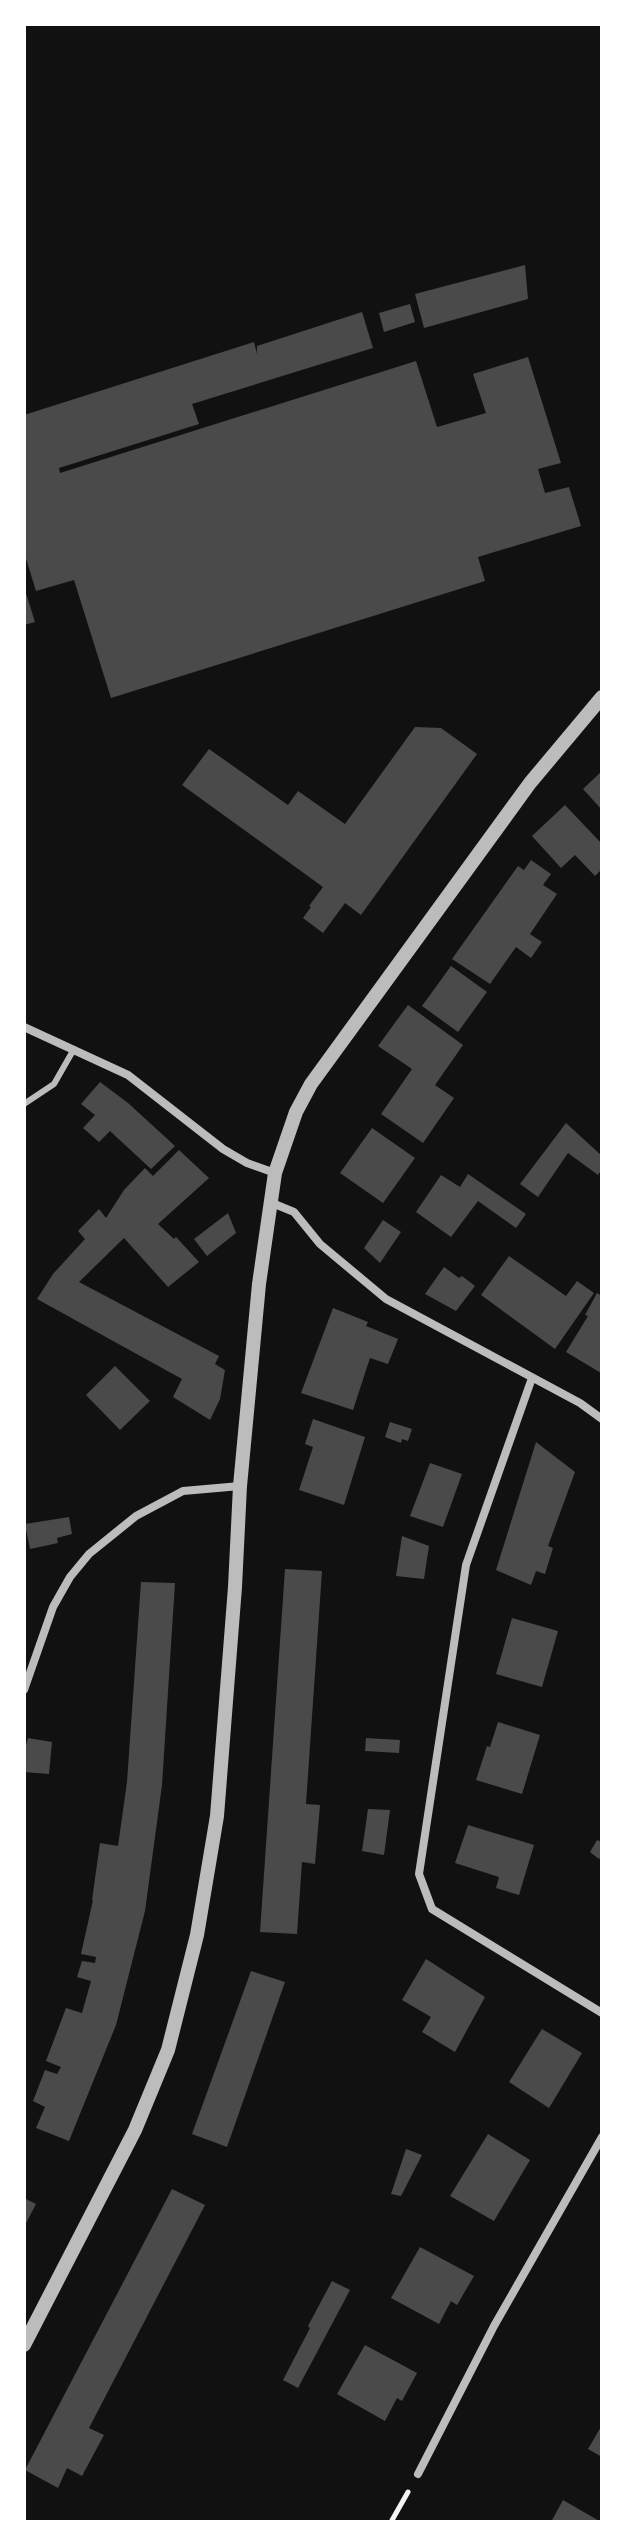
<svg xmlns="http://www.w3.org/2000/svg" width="626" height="2546" font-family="'PT Sans Narrow',sans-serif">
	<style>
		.building { fill: #4a4a4a }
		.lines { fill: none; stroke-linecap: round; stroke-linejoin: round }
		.path { stroke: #f5f5f5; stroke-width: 5 }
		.service { stroke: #bcbcbc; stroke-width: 6 }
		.minor { stroke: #bcbcbc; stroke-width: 8 }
		.tertiary { stroke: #bcbcbc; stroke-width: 14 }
	</style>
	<rect width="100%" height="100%" fill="#111"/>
	<g class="building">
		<polygon points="525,265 528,299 424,328 415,294"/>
		<polygon points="410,304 415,322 384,332 379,313"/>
		<polygon points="362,312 373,348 192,404 199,424 59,468 60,473 416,361 437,427 486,413 473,374 528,357 561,463 538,469 545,493 569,487 581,526 478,557 485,581 111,698 74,580 36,591 24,552 24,415 254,342 257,354 257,346"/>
		<polygon points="24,587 35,622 24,625"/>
		<polygon points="415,727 441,728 477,754 361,915 345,903 323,933 303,918 311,907 309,906 323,887 182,785 209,749 288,805 298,791 345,824"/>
		<polygon points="602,771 602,810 583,789"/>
		<polygon points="565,805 602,844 602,869 595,876 575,855 561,868 532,836"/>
		<polygon points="531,860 551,874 543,885 557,894 530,934 542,942 531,958 516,947 490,984 452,959 518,866 524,870"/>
		<polygon points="451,966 487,992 458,1032 422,1006"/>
		<polygon points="408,1005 463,1045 435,1085 454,1098 423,1143 381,1114 412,1069 378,1046"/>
		<polygon points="100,1082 128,1103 175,1146 151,1169 110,1131 99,1142 83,1128 95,1115 81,1104"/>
		<polygon points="566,1123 602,1156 602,1169 598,1175 568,1153 538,1197 520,1184"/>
		<polygon points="372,1128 415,1158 383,1203 340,1173"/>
		<polygon points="179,1150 209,1178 158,1224 174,1239 176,1237 199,1262 168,1287 124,1238 79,1282 219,1356 215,1364 225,1370 220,1399 210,1420 173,1397 182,1379 37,1299 53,1274 85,1239 78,1231 99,1209 106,1218 124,1190 145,1168 153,1176"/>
		<polygon points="468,1174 526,1214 516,1228 478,1201 451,1237 416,1212 441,1175 460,1187"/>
		<polygon points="228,1213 236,1233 207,1256 194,1239"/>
		<polygon points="383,1220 401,1232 380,1263 364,1248"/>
		<polygon points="509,1256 566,1296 577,1281 594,1293 555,1349 481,1295"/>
		<polygon points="444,1267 459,1278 462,1276 475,1286 456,1311 425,1294"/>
		<polygon points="597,1293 602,1296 601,1373 566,1352 588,1316 585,1315"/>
		<polygon points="333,1308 368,1322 366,1326 398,1339 388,1364 370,1358 353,1410 301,1393"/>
		<polygon points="115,1366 150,1401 120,1430 86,1395"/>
		<polygon points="313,1419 365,1437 344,1505 299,1490 313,1447 305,1444"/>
		<polygon points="390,1422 412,1429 408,1441 402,1439 401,1443 385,1437"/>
		<polygon points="536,1442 575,1472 548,1546 553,1548 545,1574 536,1571 531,1585 496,1570"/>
		<polygon points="430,1463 462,1474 443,1527 410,1516"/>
		<polygon points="69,1517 72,1534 57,1538 58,1543 30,1549 25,1524"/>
		<polygon points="402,1536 429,1546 424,1579 396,1576"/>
		<polygon points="285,1569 322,1571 306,1804 320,1805 315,1864 302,1862 297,1934 260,1932"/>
		<polygon points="141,1582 175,1583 162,1785 145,1911 116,2025 69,2141 36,2128 45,2107 33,2101 45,2070 57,2074 61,2067 46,2061 66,2008 82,2013 91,1981 77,1977 82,1961 95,1963 96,1957 81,1954 93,1900 92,1900 100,1843 118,1846 127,1782"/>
		<polygon points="512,1618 558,1631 542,1687 496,1674"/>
		<polygon points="498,1722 540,1735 522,1794 476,1780 487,1746 490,1747"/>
		<polygon points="28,1738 52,1742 49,1774 24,1772 24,1752"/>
		<polygon points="366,1738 400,1740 399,1753 365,1751"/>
		<polygon points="368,1809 390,1810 384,1855 362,1851"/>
		<polygon points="468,1825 534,1845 519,1895 496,1888 499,1877 455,1863"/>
		<polygon points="597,1840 602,1842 602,1855 599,1859 590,1852"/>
		<polygon points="426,1959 485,1997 455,2052 422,2032 431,2017 402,2000"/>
		<polygon points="251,1971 285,1982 227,2147 192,2134"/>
		<polygon points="542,2029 582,2053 549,2108 509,2082"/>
		<polygon points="488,2134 530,2160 494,2221 450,2196"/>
		<polygon points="406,2149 422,2155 401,2196 391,2194"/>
		<polygon points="172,2189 205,2205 89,2428 104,2435 82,2476 67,2468 58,2488 25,2470"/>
		<polygon points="24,2198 36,2204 24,2227"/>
		<polygon points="420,2247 474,2276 457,2305 451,2301 439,2324 391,2298"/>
		<polygon points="332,2281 350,2290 298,2388 283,2380 310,2328 308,2326"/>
		<polygon points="365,2345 417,2373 402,2401 397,2398 385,2421 337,2394"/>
		<polygon points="602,2425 602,2457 588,2449"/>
		<polygon points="563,2500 601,2522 551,2522"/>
	</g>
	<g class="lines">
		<polyline class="path" points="391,2522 408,2492"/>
		<polyline class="service" points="24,1104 54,1084 74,1049"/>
		<g class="minor">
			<polyline points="24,1027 128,1075 223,1149 247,1163 275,1173"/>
			<polyline points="272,1203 294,1212 320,1244 386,1299 580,1403 602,1419"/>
			<polyline points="532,1378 466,1565 419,1874 432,1909 602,2013"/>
			<polyline points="24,1690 53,1607 70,1577 89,1554 136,1516 183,1491 240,1486"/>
			<polyline points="418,2474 494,2326 602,2137"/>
		</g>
		<polyline class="tertiary" points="24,2345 135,2130 168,2050 197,1935 217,1816 235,1587 240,1486 259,1284 275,1173 296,1112 311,1084 530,783 602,697"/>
	</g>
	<rect width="626" height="2546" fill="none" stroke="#ffffff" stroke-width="52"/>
</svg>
